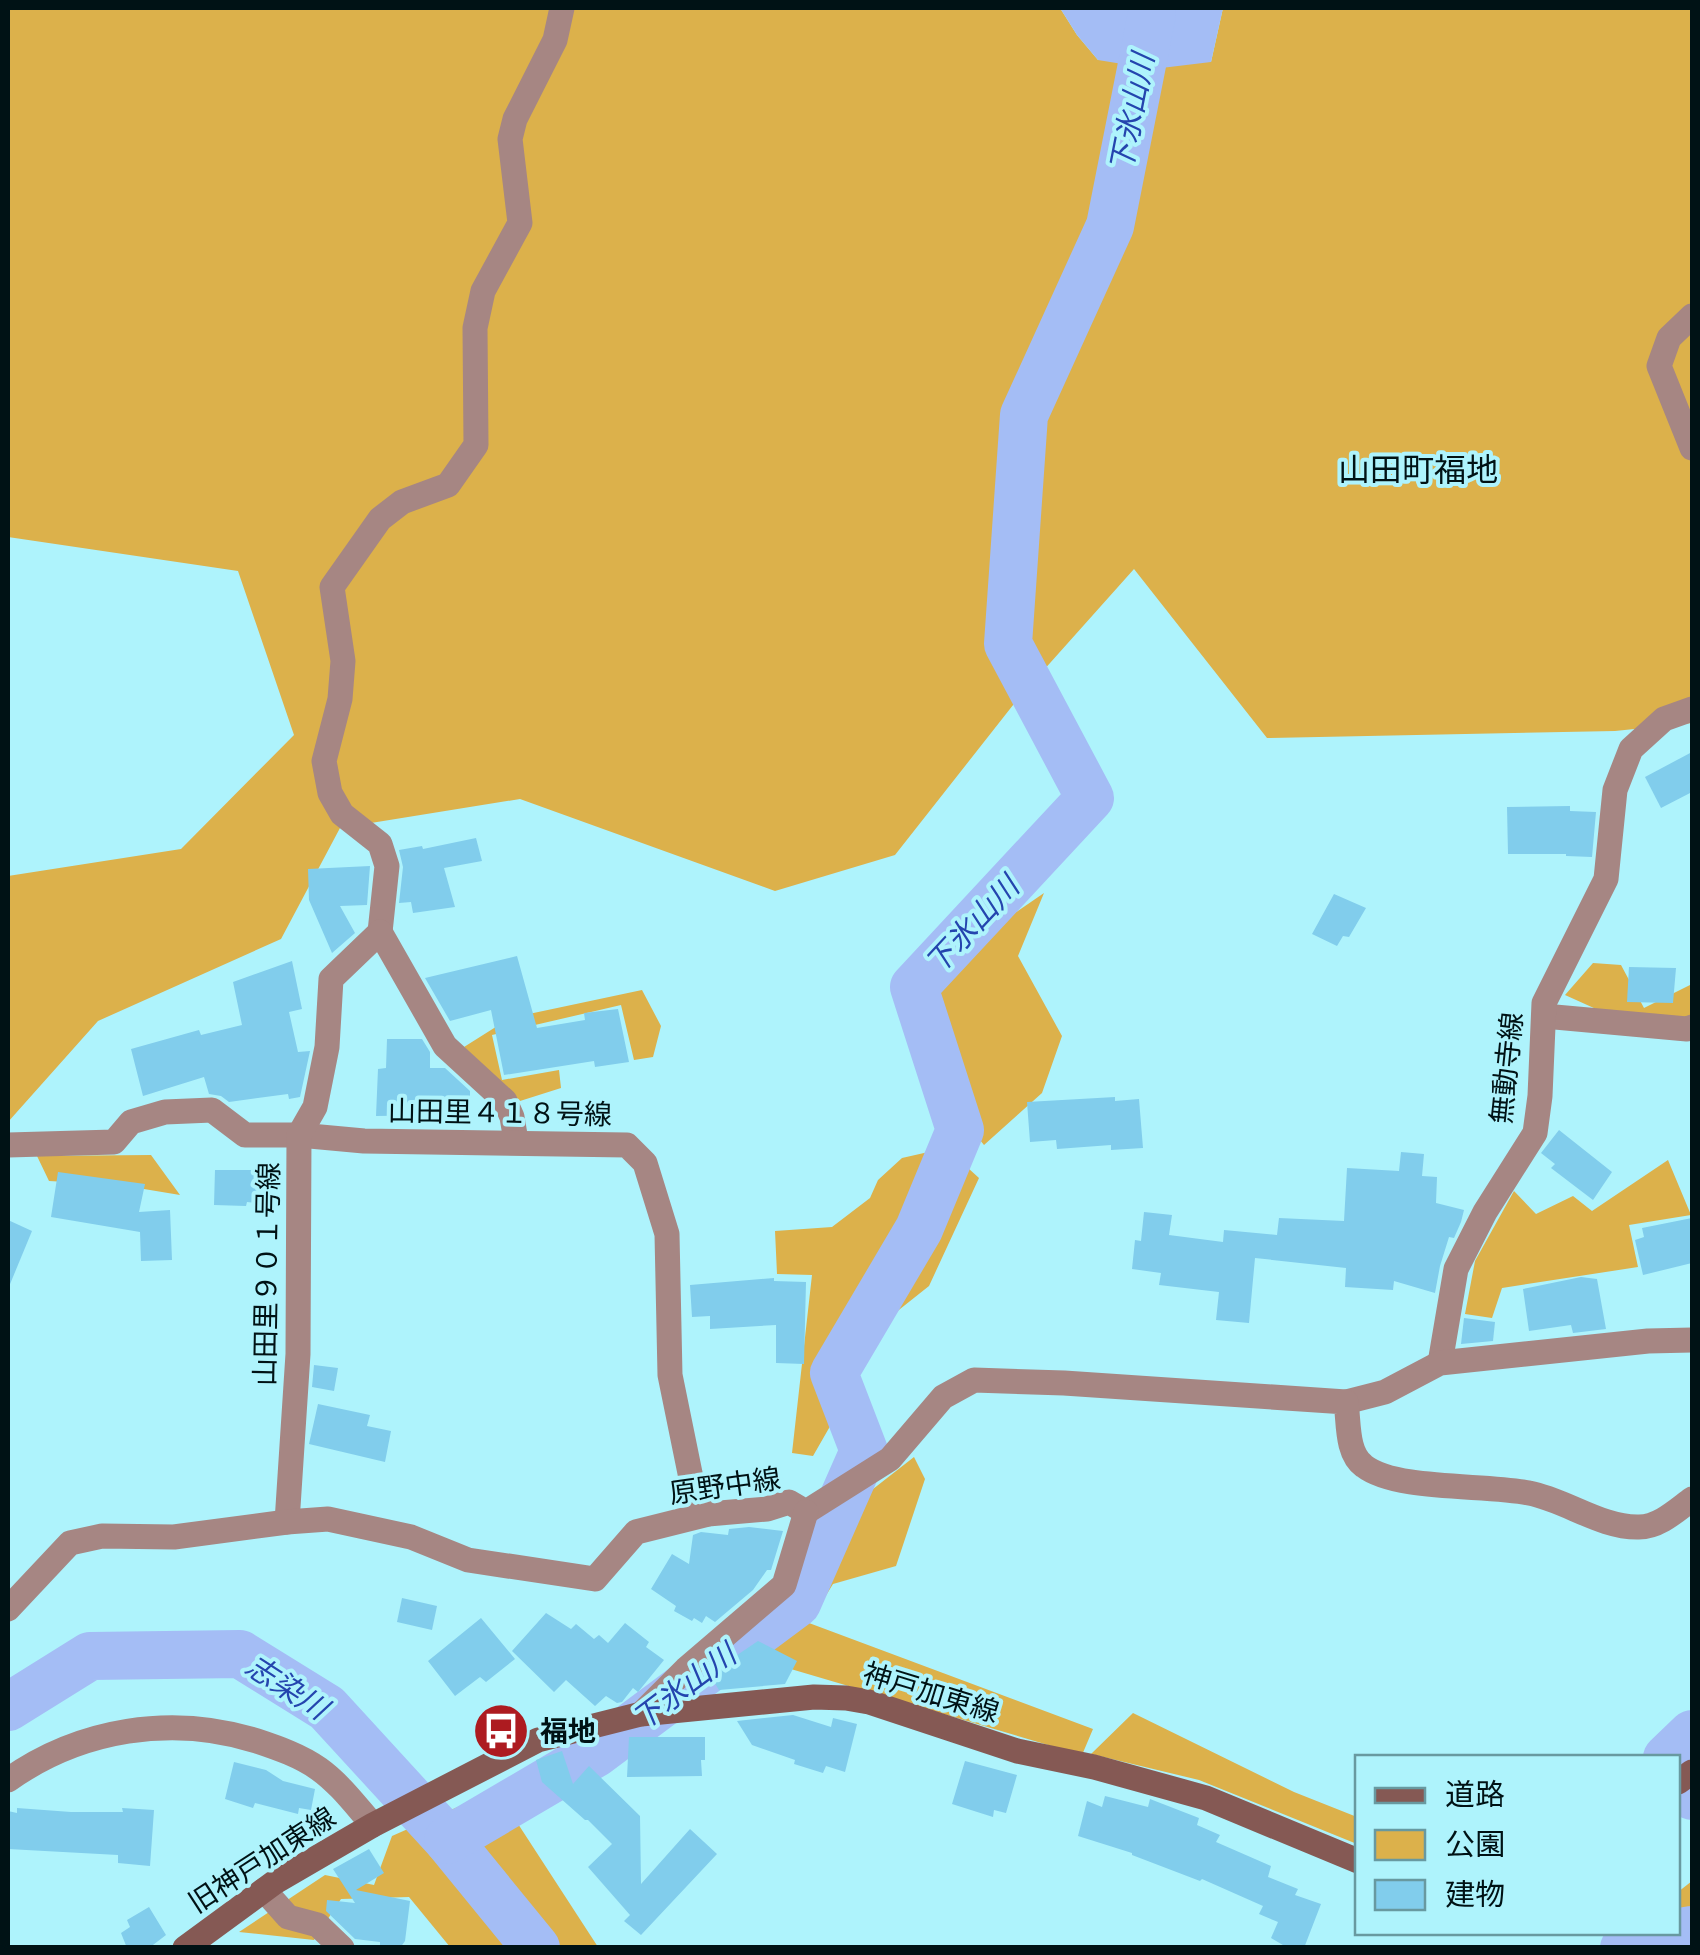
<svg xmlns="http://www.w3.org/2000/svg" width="1700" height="1955" font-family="'Libre Baskerville','Noto Sans JP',serif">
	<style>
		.green { fill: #dcb14b }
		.water { fill: #a4bdf5 }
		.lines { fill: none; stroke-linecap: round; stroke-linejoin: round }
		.river { stroke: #a4bdf5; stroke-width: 48 }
		.building { fill: #81cdec }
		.street { stroke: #a68683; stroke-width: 25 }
		.secondary { stroke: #855954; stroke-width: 25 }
		.labels { text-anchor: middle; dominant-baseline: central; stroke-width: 8; stroke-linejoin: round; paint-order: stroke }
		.street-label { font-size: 28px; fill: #001215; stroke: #aef3fc }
		.poi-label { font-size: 28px; font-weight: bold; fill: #001215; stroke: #aef3fc; text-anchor: start }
		.water-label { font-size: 30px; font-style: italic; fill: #2445ae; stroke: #aef3fc }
		.quarter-label { font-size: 32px; fill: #001215; stroke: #aef3fc }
	</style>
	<rect width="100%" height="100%" fill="#aef3fc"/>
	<g class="green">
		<polygon points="8,8 1060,8 1077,35 1098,60 1211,62 1223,8 1692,8 1692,723 1615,731 1267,738 1134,569 1017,700 895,855 775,891 520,799 340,828 281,939 98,1021 8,1122 8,876 181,849 294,735 238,571 8,537"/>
		<polygon points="1044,893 1018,956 1062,1036 1042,1093 984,1145 930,1078 901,991"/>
		<polygon points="1593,963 1621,965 1644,1008 1692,984 1692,1021 1616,1018 1565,995"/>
		<polygon points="642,990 661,1026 653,1057 634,1060 621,1005 492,1035 502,1080 559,1070 561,1088 520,1101 464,1047 510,1018"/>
		<polygon points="946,1148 979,1178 929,1286 895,1313 813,1456 792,1453 812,1275 777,1274 775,1231 832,1227 870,1198 878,1180 902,1158"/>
		<polygon points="151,1155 180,1195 120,1185 49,1181 37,1156"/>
		<polygon points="1668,1160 1691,1215 1629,1225 1638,1267 1502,1288 1492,1318 1465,1314 1475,1261 1514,1191 1536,1214 1573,1196 1592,1211"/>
		<polygon points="914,1457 925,1479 896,1566 833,1584 809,1623 1093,1729 1082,1755 747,1656 806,1563 850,1507"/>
		<polygon points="1133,1713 1294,1792 1357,1817 1357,1844 1199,1780 1091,1754"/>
		<polygon points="496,1790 598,1947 450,1947 409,1897 341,1899 314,1940 239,1932 325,1875 374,1885 392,1836"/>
		<polygon points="1692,1881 1692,1947 1664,1947 1660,1933 1678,1932 1678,1892"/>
	</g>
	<polygon class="water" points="1060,8 1223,8 1211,62 1153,69 1098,60 1077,35"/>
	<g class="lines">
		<g class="river">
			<polyline points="8,1707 90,1656 240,1654 327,1708 448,1840 536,1948"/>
			<polyline points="1667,1758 1692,1734"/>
			<polyline points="1678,1781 1692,1796"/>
			<polyline points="448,1840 596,1753 797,1603 864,1451 834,1373 919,1229 960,1130 914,987 1090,798 1008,644 1024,415 1110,226 1152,14"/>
			<polyline points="1624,1948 1634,1940 1692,1930"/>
		</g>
	</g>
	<g class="building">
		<polygon points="1692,752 1692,792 1661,808 1645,777"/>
		<polygon points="1570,806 1570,811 1596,812 1592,857 1566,856 1566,854 1508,854 1507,807"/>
		<polygon points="476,838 482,861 444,868 455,907 413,913 411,902 399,903 403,867 399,850 422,846 423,849"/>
		<polygon points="370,866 367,905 340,906 355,933 332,953 309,900 308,869"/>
		<polygon points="1334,894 1366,908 1349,937 1343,936 1337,946 1312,934"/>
		<polygon points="517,956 537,1028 585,1020 584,1013 618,1009 629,1062 595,1067 594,1061 504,1075 491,1010 450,1021 425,978"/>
		<polygon points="292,961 302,1009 289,1012 298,1052 310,1051 300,1097 289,1099 288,1094 229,1102 221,1096 209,1094 204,1077 143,1096 131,1049 199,1030 201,1035 242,1025 233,982"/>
		<polygon points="1629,967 1676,968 1673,1003 1627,1002"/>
		<polygon points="387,1039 422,1039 430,1052 430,1068 445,1068 470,1091 470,1126 438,1125 438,1115 376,1116 378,1069 386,1068"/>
		<polygon points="1115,1097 1115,1101 1139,1099 1143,1148 1111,1150 1111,1145 1057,1149 1056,1140 1030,1142 1027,1102"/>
		<polygon points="1559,1130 1612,1172 1593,1200 1551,1168 1555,1164 1541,1153"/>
		<polygon points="1401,1152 1424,1154 1422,1176 1437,1177 1436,1203 1464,1210 1461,1222 1454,1238 1449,1237 1440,1266 1435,1293 1394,1281 1393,1290 1345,1287 1346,1268 1255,1258 1249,1323 1216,1320 1219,1292 1159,1285 1161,1273 1132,1269 1135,1240 1141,1241 1144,1212 1172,1215 1169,1235 1223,1242 1224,1230 1277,1235 1279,1218 1344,1221 1347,1168 1399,1171"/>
		<polygon points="215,1170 265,1170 264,1204 247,1202 246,1206 214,1205"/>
		<polygon points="58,1172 145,1184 139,1212 170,1210 172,1260 141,1261 140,1232 51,1217"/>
		<polygon points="1692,1218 1692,1263 1643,1275 1635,1240 1644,1237 1642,1228"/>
		<polygon points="8,1220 32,1231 8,1289"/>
		<polygon points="1581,1277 1597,1279 1606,1329 1573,1333 1571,1325 1529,1331 1523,1289"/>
		<polygon points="774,1278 774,1281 806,1282 804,1364 776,1363 776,1325 710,1329 710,1316 692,1317 690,1285"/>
		<polygon points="1464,1318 1495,1322 1493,1341 1461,1344"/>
		<polygon points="314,1365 338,1368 334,1391 312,1387"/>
		<polygon points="318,1404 370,1415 367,1426 391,1431 385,1462 309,1444"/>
		<polygon points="749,1527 783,1531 771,1570 767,1570 753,1590 715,1622 706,1616 702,1623 694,1618 692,1621 674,1611 676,1606 651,1589 672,1554 689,1564 693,1535 701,1532 728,1535 729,1529"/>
		<polygon points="402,1598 437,1606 432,1630 397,1622"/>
		<polygon points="546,1613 571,1629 576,1624 594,1639 599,1635 608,1643 625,1623 649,1642 646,1647 664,1660 638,1692 633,1688 622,1702 617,1703 606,1696 595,1706 566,1680 554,1692 512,1651"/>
		<polygon points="481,1618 515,1659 486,1682 480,1677 455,1696 428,1661"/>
		<polygon points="758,1641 797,1661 785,1684 719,1690 709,1674"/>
		<polygon points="793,1715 831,1727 833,1718 857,1724 845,1772 826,1766 823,1773 794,1764 795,1760 752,1745 737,1721"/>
		<polygon points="629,1737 705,1737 705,1760 701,1760 702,1776 627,1777"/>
		<polygon points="562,1751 573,1784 589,1766 640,1816 641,1884 690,1829 717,1854 641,1935 624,1921 630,1915 588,1867 612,1844 588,1820 585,1820 542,1782 536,1760"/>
		<polygon points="965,1761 1017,1775 1006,1813 994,1810 993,1817 952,1804"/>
		<polygon points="234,1762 266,1770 283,1781 315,1789 311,1810 299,1808 298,1814 255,1803 253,1808 225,1799"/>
		<polygon points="1105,1796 1148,1807 1150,1799 1199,1818 1197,1825 1220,1835 1216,1842 1271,1866 1268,1877 1298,1889 1295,1895 1321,1904 1304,1948 1288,1948 1271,1938 1278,1922 1259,1914 1263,1906 1202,1879 1200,1881 1132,1855 1132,1853 1078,1836 1087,1801 1102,1807"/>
		<polygon points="17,1808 71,1812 123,1812 122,1808 154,1810 150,1866 118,1863 118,1855 8,1849 8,1811 17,1813"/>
		<polygon points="369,1849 384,1873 356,1890 410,1901 405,1941 400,1948 380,1948 380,1942 355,1939 326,1911 327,1900 355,1903 333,1869"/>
		<polygon points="149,1907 166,1935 149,1948 127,1948 121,1933 130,1927 127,1920"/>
	</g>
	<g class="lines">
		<g class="street">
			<polyline points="1692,316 1669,338 1659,366 1692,448"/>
			<polyline points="380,932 387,866 380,844 342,814 330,793 324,761 340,699 343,661 332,587 380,519 402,502 448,485 476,445 475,328 483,291 520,223 510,139 515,119 555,40 562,8"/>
			<polyline points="380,932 445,1046 505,1101 512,1117 516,1141"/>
			<polyline points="1544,1016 1687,1029 1692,1027"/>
			<polyline points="8,1145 114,1142 131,1122 165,1112 212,1110 245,1135 299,1135 364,1141 627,1145 645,1163 667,1234 670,1375 691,1478 708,1514"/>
			<polyline points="1440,1363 1456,1269 1485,1212 1535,1133 1540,1096 1544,1003 1606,879 1615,790 1631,749 1664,719 1692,709"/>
			<polyline points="1346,1402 1385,1392 1440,1363 1648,1341 1692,1340"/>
			<polyline points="287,1522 298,1354 299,1135 315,1107 327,1047 331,979 380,932"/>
			<path d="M8 1609 70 1543 102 1536 174 1537 287 1522 328 1519 411 1537 468 1560 595 1579 636 1532 708 1514 767 1509 789 1502 806 1512 890 1459 943 1397 974 1380 1064 1383 1346 1402C1349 1422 1346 1453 1364 1466 1396 1491 1487 1484 1529 1493 1566 1500 1601 1528 1639 1527 1659 1527 1677 1510 1692 1499"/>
			<polyline points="641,1714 686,1669 784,1585 806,1512"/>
			<path d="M8 1780C80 1729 172 1714 257 1741 278 1748 301 1756 319 1769 340 1784 356 1806 373 1825"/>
			<polyline points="264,1890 288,1917 318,1925 342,1948"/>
		</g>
		<g class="secondary">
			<polyline points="1678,1782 1692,1772"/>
			<polyline points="185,1948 275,1882 373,1825 538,1740 641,1714 814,1697 846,1698 869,1702 1017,1751 1094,1767 1206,1798 1358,1861"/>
		</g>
	</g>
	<defs>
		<g id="bus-disc" transform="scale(2.875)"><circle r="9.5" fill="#ad1b20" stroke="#aef3fc"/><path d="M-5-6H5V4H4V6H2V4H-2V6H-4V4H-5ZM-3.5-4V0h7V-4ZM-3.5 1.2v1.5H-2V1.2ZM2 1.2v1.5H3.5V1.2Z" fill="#fff"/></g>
	</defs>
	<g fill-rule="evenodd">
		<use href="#bus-disc" x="501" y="1731"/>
	</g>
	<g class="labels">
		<g class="street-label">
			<text transform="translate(1507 1068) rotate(-84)">無動寺線</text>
			<text transform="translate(500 1113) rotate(1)">山田里４１８号線</text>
			<text transform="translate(267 1274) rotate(-89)">山田里９０１号線</text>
			<text transform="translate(725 1486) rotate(-8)">原野中線</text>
			<text transform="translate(931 1693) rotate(17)">神戸加東線</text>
			<text transform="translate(262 1860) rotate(-33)">旧神戸加東線</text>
		</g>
		<g class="poi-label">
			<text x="540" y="1731">福地</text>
		</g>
		<g class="water-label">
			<text transform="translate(1132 113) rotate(-79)">下氷山川</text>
			<text transform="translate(972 925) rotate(-47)">下氷山川</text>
			<text transform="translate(287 1687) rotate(33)">志染川</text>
			<text transform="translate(684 1687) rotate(-37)">下氷山川</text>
		</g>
		<g class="quarter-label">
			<text x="1418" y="470">山田町福地</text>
		</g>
	</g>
	<rect width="1700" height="1955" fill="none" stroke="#001215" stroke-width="20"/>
	<rect x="1355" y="1755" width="325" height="180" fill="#aef3fc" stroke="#6899a0" stroke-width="2.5"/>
	<rect x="1375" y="1788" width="50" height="15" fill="#855954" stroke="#6899a0" stroke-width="2.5"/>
	<text x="1445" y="1805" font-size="30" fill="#001215">道路</text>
	<rect x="1375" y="1830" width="50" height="30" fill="#dcb14b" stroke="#6899a0" stroke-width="2.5"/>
	<text x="1445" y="1855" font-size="30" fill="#001215">公園</text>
	<rect x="1375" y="1880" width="50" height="30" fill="#81cdec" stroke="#6899a0" stroke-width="2.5"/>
	<text x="1445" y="1905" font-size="30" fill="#001215">建物</text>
</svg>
